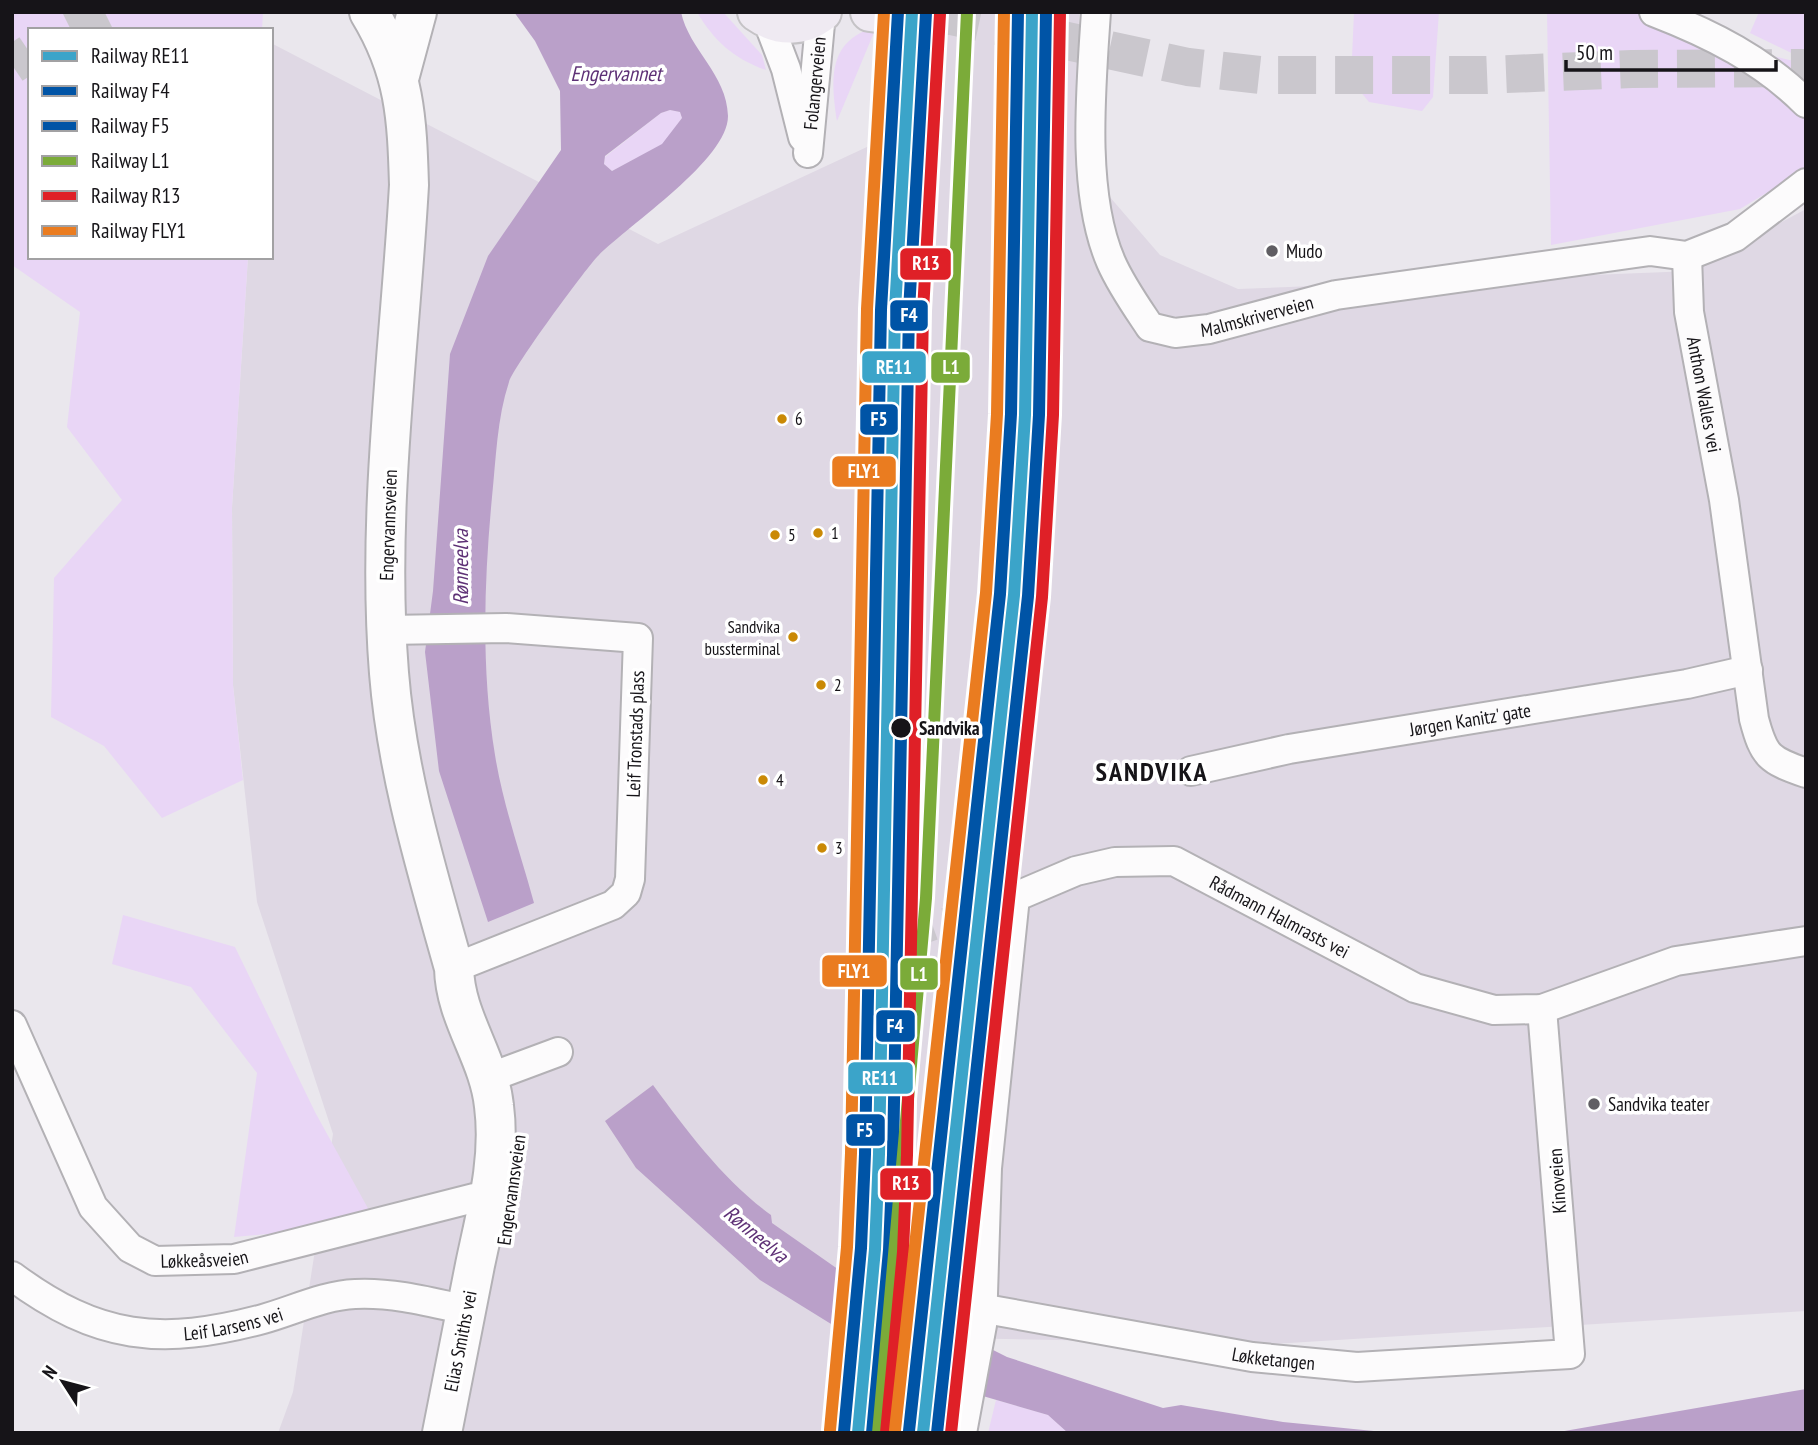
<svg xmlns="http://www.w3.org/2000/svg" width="1818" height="1445" font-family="'PT Sans Narrow',sans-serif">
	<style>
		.built { fill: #dfd8e4 }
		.green { fill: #e9d6f6 }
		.water { fill: #baa0c9; fill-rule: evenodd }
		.pier { fill: #eae7ed }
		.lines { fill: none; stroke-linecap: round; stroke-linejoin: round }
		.street-tunnel { stroke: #cac7cd; stroke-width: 28; stroke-dasharray: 28 14; stroke-linecap: butt }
		.primary-tunnel { stroke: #cac7cd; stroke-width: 38; stroke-dasharray: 38 19; stroke-linecap: butt }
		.street-casing { stroke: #b3b1b5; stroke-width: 32 }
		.secondary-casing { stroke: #b3b1b5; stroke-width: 42 }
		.primary-casing { stroke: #c5c3c6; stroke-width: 42 }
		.street { stroke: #fcfbfc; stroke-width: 28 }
		.secondary { stroke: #fcfbfc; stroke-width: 38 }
		.primary { stroke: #efeaf2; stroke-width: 38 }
		.rail-1-casing { stroke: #fff; stroke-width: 18 }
		.rail-2-casing { stroke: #fff; stroke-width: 18 }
		.rail-3-casing { stroke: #fff; stroke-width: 18 }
		.rail-4-casing { stroke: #fff; stroke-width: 18 }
		.rail-5-casing { stroke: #fff; stroke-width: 18 }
		.rail-6-casing { stroke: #fff; stroke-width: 18 }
		.rail-1 { stroke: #3ba4c9; stroke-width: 12 }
		.rail-2 { stroke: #0054a6; stroke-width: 12 }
		.rail-3 { stroke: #0054a6; stroke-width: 12 }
		.rail-4 { stroke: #7bab39; stroke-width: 12 }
		.rail-5 { stroke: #df2027; stroke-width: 12 }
		.rail-6 { stroke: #ea7c20; stroke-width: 12 }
		.poi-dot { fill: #605e63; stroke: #fff; stroke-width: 2.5 }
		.bus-dot { fill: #ca8905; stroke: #fff; stroke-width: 2.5 }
		.stop-dot { fill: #161418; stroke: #fff; stroke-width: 2.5 }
		.labels { text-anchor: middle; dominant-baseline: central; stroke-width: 7; stroke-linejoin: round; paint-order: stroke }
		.bus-label { font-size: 17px; fill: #161418; stroke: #fff; text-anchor: start }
		.street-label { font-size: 19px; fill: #161418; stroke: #fff }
		.poi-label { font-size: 19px; fill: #161418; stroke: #fff; text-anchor: start }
		.stop-label { font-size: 19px; font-weight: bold; fill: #161418; stroke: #fff; text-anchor: start }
		.water-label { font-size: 21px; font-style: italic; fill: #5e3176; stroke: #fff }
		.district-label { font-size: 26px; font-weight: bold; letter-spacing: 2px; fill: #161418; stroke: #fff }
		.line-badge { stroke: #fff; stroke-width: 2.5 }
		.badge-label { font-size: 19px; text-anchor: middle; font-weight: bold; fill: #fff }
	</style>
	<rect width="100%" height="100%" fill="#eae7ed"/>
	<polygon class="built" points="890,12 1079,12 1077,159 1160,255 1238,289 1691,271 1806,209 1806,1311 1273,1344 955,1338 944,1433 278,1433 293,1392 333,1134 257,902 233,685 232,507 248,257 271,257 271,43 658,244 882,140"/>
	<g class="green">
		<polygon points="12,12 263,12 262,30 30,30 30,257 248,257 232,507 233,685 243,780 162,818 104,746 51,717 54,578 122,500 67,427 80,312 12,265"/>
		<path d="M697 12H723L762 55 766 70C734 59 714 41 697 12Z"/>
		<polygon points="1354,12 1439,12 1433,97 1422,111 1369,102 1351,80"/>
		<polygon points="1547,12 1633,12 1705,40 1806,64 1806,169 1740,209 1551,245"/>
		<polygon points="1759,12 1806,12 1806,60 1750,33"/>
		<path d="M870 29 875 30 837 121C832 84 826 44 870 29Z"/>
		<polygon points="670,110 680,112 682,118 663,144 612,171 604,164 605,157 661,113"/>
		<polygon points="123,915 235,947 315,1112 370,1212 288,1232 234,1237 257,1073 191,987 112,964"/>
		<polygon points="996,1400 1048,1415 1068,1433 988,1433"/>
	</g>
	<g class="water">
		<path d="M514 12H681C689 50 727 74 728 116 728 160 628 225 597 257 584 271 514 366 509 382 497 418 496 459 492 497 484 582 481 669 495 755 503 805 521 855 534 903L488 922 439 771 425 652 433 591 450 354 488 256 561 150 560 91 535 41ZM670 110 680 112 682 118 662 144 612 171 604 164 605 156 661 113Z"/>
		<path d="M653 1085C688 1132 723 1180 771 1215L772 1223 852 1279 1007 1357 1163 1408 1181 1405 1283 1422 1394 1433H1068L1048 1415 952 1387 844 1332 760 1280 636 1168 605 1121Z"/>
		<polygon points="1806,1389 1806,1433 1553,1433"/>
	</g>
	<polygon class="pier" points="854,1276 955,1327 949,1389 850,1339"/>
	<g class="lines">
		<polyline class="street-tunnel" points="867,950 1015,897"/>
		<g class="primary-tunnel">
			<polyline points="885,14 951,16 1188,67 1260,75 1485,75 1632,69 1806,68"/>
			<polyline points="71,30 107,12"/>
			<polyline points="12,65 30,53"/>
		</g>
		<g class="street-casing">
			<g id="street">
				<path id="s1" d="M1096 12C1091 87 1081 193 1111 262 1121 285 1136 306 1150 327L1175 333 1209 329 1336 295 1650 251 1687 256 1735 237 1806 183"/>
				<path d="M1654 12C1711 34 1763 60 1806 103"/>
				<polyline points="767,19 786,69 803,137"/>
				<path id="s2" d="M808 153 821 13"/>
				<path id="s3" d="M1687 256 1689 312 1724 500 1754 719C1764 757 1769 760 1806 773"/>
				<polyline points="387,630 506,628 638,638 630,879 626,893 613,905 454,968"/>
				<path id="s4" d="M1191 771 1289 749 1687 684 1748 670"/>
				<path id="s5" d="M12 1025 93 1207 130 1248 155 1261 234 1259 474 1198 489 1199"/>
				<polyline points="488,1078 558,1052"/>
				<path id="s6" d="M12 1276C98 1340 161 1346 263 1319 292 1311 325 1295 355 1294 392 1292 430 1302 466 1310"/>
				<path id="s7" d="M980 1308 1252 1357 1357 1367 1570 1354 1542 1009"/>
				<path id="s8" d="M962 1433 982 1325 987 1168 1015 897 1076 871 1115 862 1174 861 1415 988 1494 1010 1542 1009 1676 961 1806 941"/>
			</g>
		</g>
		<g class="secondary-casing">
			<g id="secondary">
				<path d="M369 12C405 71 407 118 409 185 400 346 376 511 389 673 397 774 427 871 454 968 455 1018 489 1057 494 1106 501 1160 486 1212 475 1265 464 1321 453 1377 442 1433"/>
				<polyline points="400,75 417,12"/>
			</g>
		</g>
		<g class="primary-casing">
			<g id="primary">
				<path d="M757 12C778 27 802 28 822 12"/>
				<polyline points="870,12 885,14"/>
			</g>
		</g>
		<use href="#street" class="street"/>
		<use href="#secondary" class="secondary"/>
		<use href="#primary" class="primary"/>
		<g class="rail-1-casing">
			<g id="rail-1">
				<polyline points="858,1433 875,1249 879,1154 895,310 912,12"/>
				<polyline points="923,1433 1014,595 1025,415 1032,12"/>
			</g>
		</g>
		<g class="rail-2-casing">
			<g id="rail-2">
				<polyline points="872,1433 889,1250 893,1155 909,311 926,13"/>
				<polyline points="937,1433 1028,596 1039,415 1046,12"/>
			</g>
		</g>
		<g class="rail-3-casing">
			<g id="rail-3">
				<polyline points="909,1431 1000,594 1011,414 1018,12"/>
				<polyline points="844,1432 861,1248 865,1154 881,310 898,12"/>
			</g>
		</g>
		<g class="rail-4-casing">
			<polyline id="rail-4" points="878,1433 926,898 967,12"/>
		</g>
		<g class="rail-5-casing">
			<g id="rail-5">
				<polyline points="886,1433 903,1252 907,1155 923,311 940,14"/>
				<polyline points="951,1433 1042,597 1053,415 1060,12"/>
			</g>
		</g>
		<g class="rail-6-casing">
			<g id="rail-6">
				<polyline points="830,1430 847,1247 851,1153 867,309 884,12"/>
				<polyline points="895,1430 986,593 997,414 1004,12"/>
			</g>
		</g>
		<use href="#rail-1" class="rail-1"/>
		<use href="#rail-2" class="rail-2"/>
		<use href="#rail-3" class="rail-3"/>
		<use href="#rail-4" class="rail-4"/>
		<use href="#rail-5" class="rail-5"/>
		<use href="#rail-6" class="rail-6"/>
	</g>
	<g class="poi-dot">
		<circle cx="1272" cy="251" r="7"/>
		<circle cx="1594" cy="1104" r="7"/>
	</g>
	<g class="bus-dot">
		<circle cx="782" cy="419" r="6"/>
		<circle cx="818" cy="533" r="6"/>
		<circle cx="775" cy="535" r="6"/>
		<circle cx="793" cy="637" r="6"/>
		<circle cx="821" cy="685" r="6"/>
		<circle cx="763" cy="780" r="6"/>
		<circle cx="822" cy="848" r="6"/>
	</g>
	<circle class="stop-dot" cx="901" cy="728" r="11"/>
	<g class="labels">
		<g class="bus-label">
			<text x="795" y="419">6</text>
			<text x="831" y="533">1</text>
			<text x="788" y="535">5</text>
			<text x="780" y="627" text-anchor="end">Sandvika<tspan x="780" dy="22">bussterminal</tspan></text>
			<text x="834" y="685">2</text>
			<text x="776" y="780">4</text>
			<text x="835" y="848">3</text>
		</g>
		<g class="street-label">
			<text stroke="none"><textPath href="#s2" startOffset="70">Folangerveien</textPath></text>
			<text stroke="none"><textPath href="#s1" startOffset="438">Malmskriverveien</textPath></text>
			<text stroke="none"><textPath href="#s3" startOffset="140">Anthon Walles vei</textPath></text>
			<text transform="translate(388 525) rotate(-88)">Engervannsveien</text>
			<text stroke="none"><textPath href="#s4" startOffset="284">Jørgen Kanitz' gate</textPath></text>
			<text transform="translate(635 734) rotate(-88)">Leif Tronstads plass</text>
			<text stroke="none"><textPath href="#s8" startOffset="824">Rådmann Halmrasts vei</textPath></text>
			<text transform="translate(1557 1181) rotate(-94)">Kinoveien</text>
			<text transform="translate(511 1190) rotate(-82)">Engervannsveien</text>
			<text stroke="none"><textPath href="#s5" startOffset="332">Løkkeåsveien</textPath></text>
			<text stroke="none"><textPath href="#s6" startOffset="236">Leif Larsens vei</textPath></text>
			<text transform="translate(460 1341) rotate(-79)">Elias Smiths vei</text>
			<text stroke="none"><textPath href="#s7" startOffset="298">Løkketangen</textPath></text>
		</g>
		<g class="poi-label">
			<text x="1286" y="251">Mudo</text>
			<text x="1608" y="1104">Sandvika teater</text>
		</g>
		<g class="stop-label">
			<text x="919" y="728">Sandvika</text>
		</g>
		<g class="water-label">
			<text x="616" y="73">Engervannet</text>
			<text transform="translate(460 567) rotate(-90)">Rønneelva</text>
			<text transform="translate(756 1234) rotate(40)">Rønneelva</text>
		</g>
		<g class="district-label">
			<text x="1152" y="771">SANDVIKA</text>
		</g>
	</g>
	<g class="line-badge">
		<rect x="899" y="247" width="53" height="34" rx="7" fill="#df2027"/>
		<rect x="889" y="299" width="40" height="33" rx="7" fill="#0054a6"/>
		<rect x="861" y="350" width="66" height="34" rx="7" fill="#3ba4c9"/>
		<rect x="930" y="351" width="41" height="33" rx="7" fill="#7bab39"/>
		<rect x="859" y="403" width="40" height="33" rx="7" fill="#0054a6"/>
		<rect x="831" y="455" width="66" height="33" rx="7" fill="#ea7c20"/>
		<rect x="821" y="954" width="67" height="34" rx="7" fill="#ea7c20"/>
		<rect x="899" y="957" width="40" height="34" rx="7" fill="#7bab39"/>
		<rect x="875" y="1009" width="41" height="34" rx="7" fill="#0054a6"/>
		<rect x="847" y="1061" width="67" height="34" rx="7" fill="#3ba4c9"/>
		<rect x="845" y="1113" width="41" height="34" rx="7" fill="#0054a6"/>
		<rect x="879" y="1167" width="53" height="34" rx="7" fill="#df2027"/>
	</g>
	<g class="badge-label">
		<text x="926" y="270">R13</text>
		<text x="909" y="322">F4</text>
		<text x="894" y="374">RE11</text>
		<text x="951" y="374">L1</text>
		<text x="879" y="426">F5</text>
		<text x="864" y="478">FLY1</text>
		<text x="854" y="978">FLY1</text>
		<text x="919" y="981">L1</text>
		<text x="895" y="1033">F4</text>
		<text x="880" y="1085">RE11</text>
		<text x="865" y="1137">F5</text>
		<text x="906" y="1190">R13</text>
	</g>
	<rect width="1818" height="1445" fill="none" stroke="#161418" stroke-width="28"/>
	<rect x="28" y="28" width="245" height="231" fill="#ffffff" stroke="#a2a1a3" stroke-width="2"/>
	<rect x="42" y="51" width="35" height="10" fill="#3ba4c9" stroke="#a2a1a3" stroke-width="2"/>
	<text x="91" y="63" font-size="21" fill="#161418">Railway RE11</text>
	<rect x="42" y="86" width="35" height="10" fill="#0054a6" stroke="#a2a1a3" stroke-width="2"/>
	<text x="91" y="98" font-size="21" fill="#161418">Railway F4</text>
	<rect x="42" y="121" width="35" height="10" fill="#0054a6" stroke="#a2a1a3" stroke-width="2"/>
	<text x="91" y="133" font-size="21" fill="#161418">Railway F5</text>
	<rect x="42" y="156" width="35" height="10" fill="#7bab39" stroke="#a2a1a3" stroke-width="2"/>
	<text x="91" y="168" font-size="21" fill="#161418">Railway L1</text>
	<rect x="42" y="191" width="35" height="10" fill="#df2027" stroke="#a2a1a3" stroke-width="2"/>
	<text x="91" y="203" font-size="21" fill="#161418">Railway R13</text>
	<rect x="42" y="226" width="35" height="10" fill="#ea7c20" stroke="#a2a1a3" stroke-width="2"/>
	<text x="91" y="238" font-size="21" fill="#161418">Railway FLY1</text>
	<g transform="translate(63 1382) rotate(306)" stroke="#ffffff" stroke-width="5" paint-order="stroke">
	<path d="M0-5L12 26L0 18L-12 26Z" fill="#161418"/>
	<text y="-10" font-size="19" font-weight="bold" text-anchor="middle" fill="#161418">N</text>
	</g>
	<path d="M1566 60v10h210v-10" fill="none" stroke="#161418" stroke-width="3.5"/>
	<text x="1576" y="60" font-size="21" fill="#161418" stroke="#ffffff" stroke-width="5" paint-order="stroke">50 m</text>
</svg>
